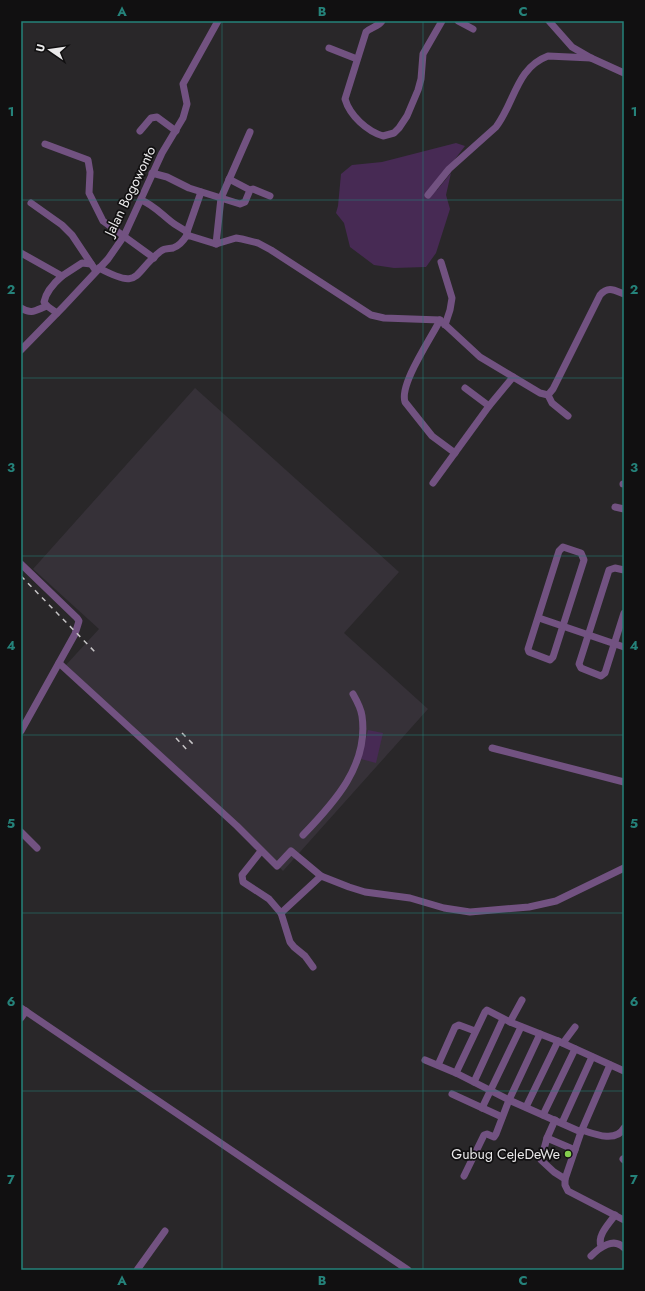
<svg xmlns="http://www.w3.org/2000/svg" width="645" height="1291" font-family="Jost,sans-serif">
	<style>
		.built { fill: #363138 }
		.green { fill: #472a54 }
		.lines { fill: none; stroke-linecap: round; stroke-linejoin: round }
		.minor { stroke: #725281; stroke-width: 7 }
		.rail { stroke: #c7c5c7; stroke-width: 1.5; stroke-dasharray: 5 5; stroke-linecap: butt }
		.grid { fill: none; stroke: #25827a; stroke-width: 1; stroke-opacity: 0.55 }
		.poi-dot { fill: #84cf4d; stroke: #111011; stroke-width: 1.5 }
		.labels { text-anchor: middle; dominant-baseline: central; stroke-width: 3.5; stroke-linejoin: round; paint-order: stroke }
		.street-label { font-size: 14px; fill: #eae9ea; stroke: #111011 }
		.poi-label { font-size: 14px; fill: #eae9ea; stroke: #111011; text-anchor: end }
		.neatline { fill: none; stroke: #25827a; stroke-width: 1.5 }
		.grid-label { font-size: 13px; text-anchor: middle; font-weight: bold; fill: #25827a }
	</style>
	<rect width="100%" height="100%" fill="#292729"/>
	<polygon class="built" points="195,388 399,572 344,633 428,709 283,871 217,803 65,666 99,629 33,569"/>
	<g class="green">
		<polygon points="456,143 465,146 432,189 433,191 437,190 451,173 446,195 450,209 436,253 426,267 394,268 374,265 350,247 344,223 336,213 338,206 341,174 352,165 382,162"/>
		<polygon points="368,730 383,733 376,763 361,759"/>
	</g>
	<g class="lines">
		<g class="minor">
			<path d="M382 21C378 27 371 27 366 32L345 99C350 116 367 131 383 136L394 133 399 128 407 116 418 90 421 79 423 54 442 21"/>
			<polyline points="458,21 473,29"/>
			<polyline points="549,21 572,47 591,58 624,73"/>
			<polyline points="329,48 357,59"/>
			<polyline points="140,131 151,118 157,117 176,131"/>
			<polyline points="45,144 88,160 90,172 89,193 103,221 154,258"/>
			<polyline points="152,173 167,177 189,188 240,204 245,202 250,190 253,189 270,196"/>
			<polyline points="229,179 250,190"/>
			<path d="M428 195 449 169 496 127C515 102 516 68 548 56L591 58"/>
			<path d="M141 200C154 205 162 215 173 223 177 226 183 229 187 232"/>
			<polyline points="31,203 62,225 72,235 96,271"/>
			<polyline points="187,235 187,232 201,192"/>
			<polyline points="216,244 221,198 250,132"/>
			<path d="M21 253 62 276C54 283 46 291 44 302L47 306 57 313"/>
			<polyline points="441,262 452,298 450,310 445,325"/>
			<path d="M99 268C142 291 132 273 161 251 165 248 169 249 173 248 179 246 184 240 187 235L216 244 236 238 242 239 258 243 271 250 371 315 384 318 440 320 480 357 540 393 548 395 553 389 600 295C608 286 614 290 624 294"/>
			<polyline points="62,276 82,263 91,264"/>
			<path d="M21 308C32 315 36 310 47 306"/>
			<path d="M440 320C432 337 399 384 405 402L432 436 455 453"/>
			<polyline points="21,350 64,306 108,259 124,236 162,153 183,118 187,104 183,84 218,21"/>
			<polyline points="465,388 489,406"/>
			<polyline points="548,395 552,403 568,416"/>
			<polyline points="433,483 489,406 513,377"/>
			<polyline points="623,484 624,484"/>
			<polyline points="615,507 624,509"/>
			<polygon points="563,547 581,553 584,560 553,657 550,660 529,652 528,649 559,551"/>
			<polyline points="21,564 77,618 79,621 75,634 21,731"/>
			<polyline points="624,570 615,568 609,570 579,664 581,668 601,676 605,673 624,613"/>
			<polyline points="539,618 624,647"/>
			<polyline points="59,663 237,826 277,866 291,851 321,876"/>
			<polyline points="492,748 624,782"/>
			<polyline points="21,832 37,848"/>
			<path d="M303 835C334 803 369 765 362 716 361 708 357 701 353 694"/>
			<polyline points="261,851 242,875 243,882 269,899 281,913 290,942 294,947 305,956 313,967"/>
			<polyline points="281,913 321,876 349,887 365,892 410,898 444,908 470,912 529,907 556,901 624,868"/>
			<polyline points="21,1008 408,1270"/>
			<polyline points="21,1018 26,1011"/>
			<polyline points="510,1022 522,1000"/>
			<polyline points="563,1043 575,1027"/>
			<polyline points="425,1060 456,1073 509,1100 581,1132"/>
			<polyline points="438,1065 455,1027 459,1025 475,1031"/>
			<polyline points="456,1073 485,1012 487,1010 510,1022 558,1041 624,1071"/>
			<polyline points="474,1082 503,1019"/>
			<polyline points="452,1094 502,1117"/>
			<polyline points="526,1107 558,1041"/>
			<polyline points="482,1108 521,1027"/>
			<polyline points="543,1115 575,1049"/>
			<polyline points="562,1123 592,1057"/>
			<path d="M582 1130C594 1134 616 1143 624 1128"/>
			<polyline points="547,1138 555,1120"/>
			<polyline points="575,1150 547,1138 541,1160 554,1172 565,1179 565,1185 568,1191 624,1220"/>
			<polyline points="623,1159 624,1160"/>
			<polyline points="464,1176 484,1135 487,1134 494,1137 496,1134 509,1100 540,1034"/>
			<polyline points="565,1179 581,1132 610,1065"/>
			<path d="M601 1246C597 1235 609 1224 615 1215"/>
			<path d="M591 1256C600 1247 614 1237 624 1248"/>
			<polyline points="137,1270 165,1231"/>
		</g>
		<g class="rail">
			<polyline points="21,576 96,653"/>
			<polyline points="182,733 193,744"/>
			<polyline points="176,738 188,751"/>
		</g>
	</g>
	<path class="grid" d="M222 21V1270M423 21V1270M21 200H624M21 378H624M21 556H624M21 735H624M21 913H624M21 1091H624"/>
	<circle class="poi-dot" cx="568" cy="1154" r="4"/>
	<g class="labels">
		<g class="street-label">
			<text transform="translate(130 191) rotate(-64)">Jalan Bogowonto</text>
		</g>
		<g class="poi-label">
			<text x="560" y="1154">Gubug CeJeDeWe</text>
		</g>
	</g>
	<rect width="645" height="1291" fill="none" stroke="#111011" stroke-width="44"/>
	<g transform="translate(50 50) rotate(283)" stroke="#111011" stroke-width="3" paint-order="stroke">
	<path d="M0-3L7 15L0 10L-7 15Z" fill="#eae9ea"/>
	<text y="-6" font-size="11" font-weight="bold" text-anchor="middle" fill="#eae9ea">U</text>
	</g>
	<rect x="22" y="22" width="601" height="1247" class="neatline"/>
	<g class="grid-label">
		<text x="122" y="16">A</text>
		<text x="322" y="16">B</text>
		<text x="523" y="16">C</text>
		<text x="11" y="116">1</text>
		<text x="634" y="116">1</text>
		<text x="11" y="294">2</text>
		<text x="634" y="294">2</text>
		<text x="11" y="472">3</text>
		<text x="634" y="472">3</text>
		<text x="11" y="650">4</text>
		<text x="634" y="650">4</text>
		<text x="11" y="828">5</text>
		<text x="634" y="828">5</text>
		<text x="11" y="1006">6</text>
		<text x="634" y="1006">6</text>
		<text x="11" y="1184">7</text>
		<text x="634" y="1184">7</text>
		<text x="122" y="1285">A</text>
		<text x="322" y="1285">B</text>
		<text x="523" y="1285">C</text>
	</g>
</svg>
